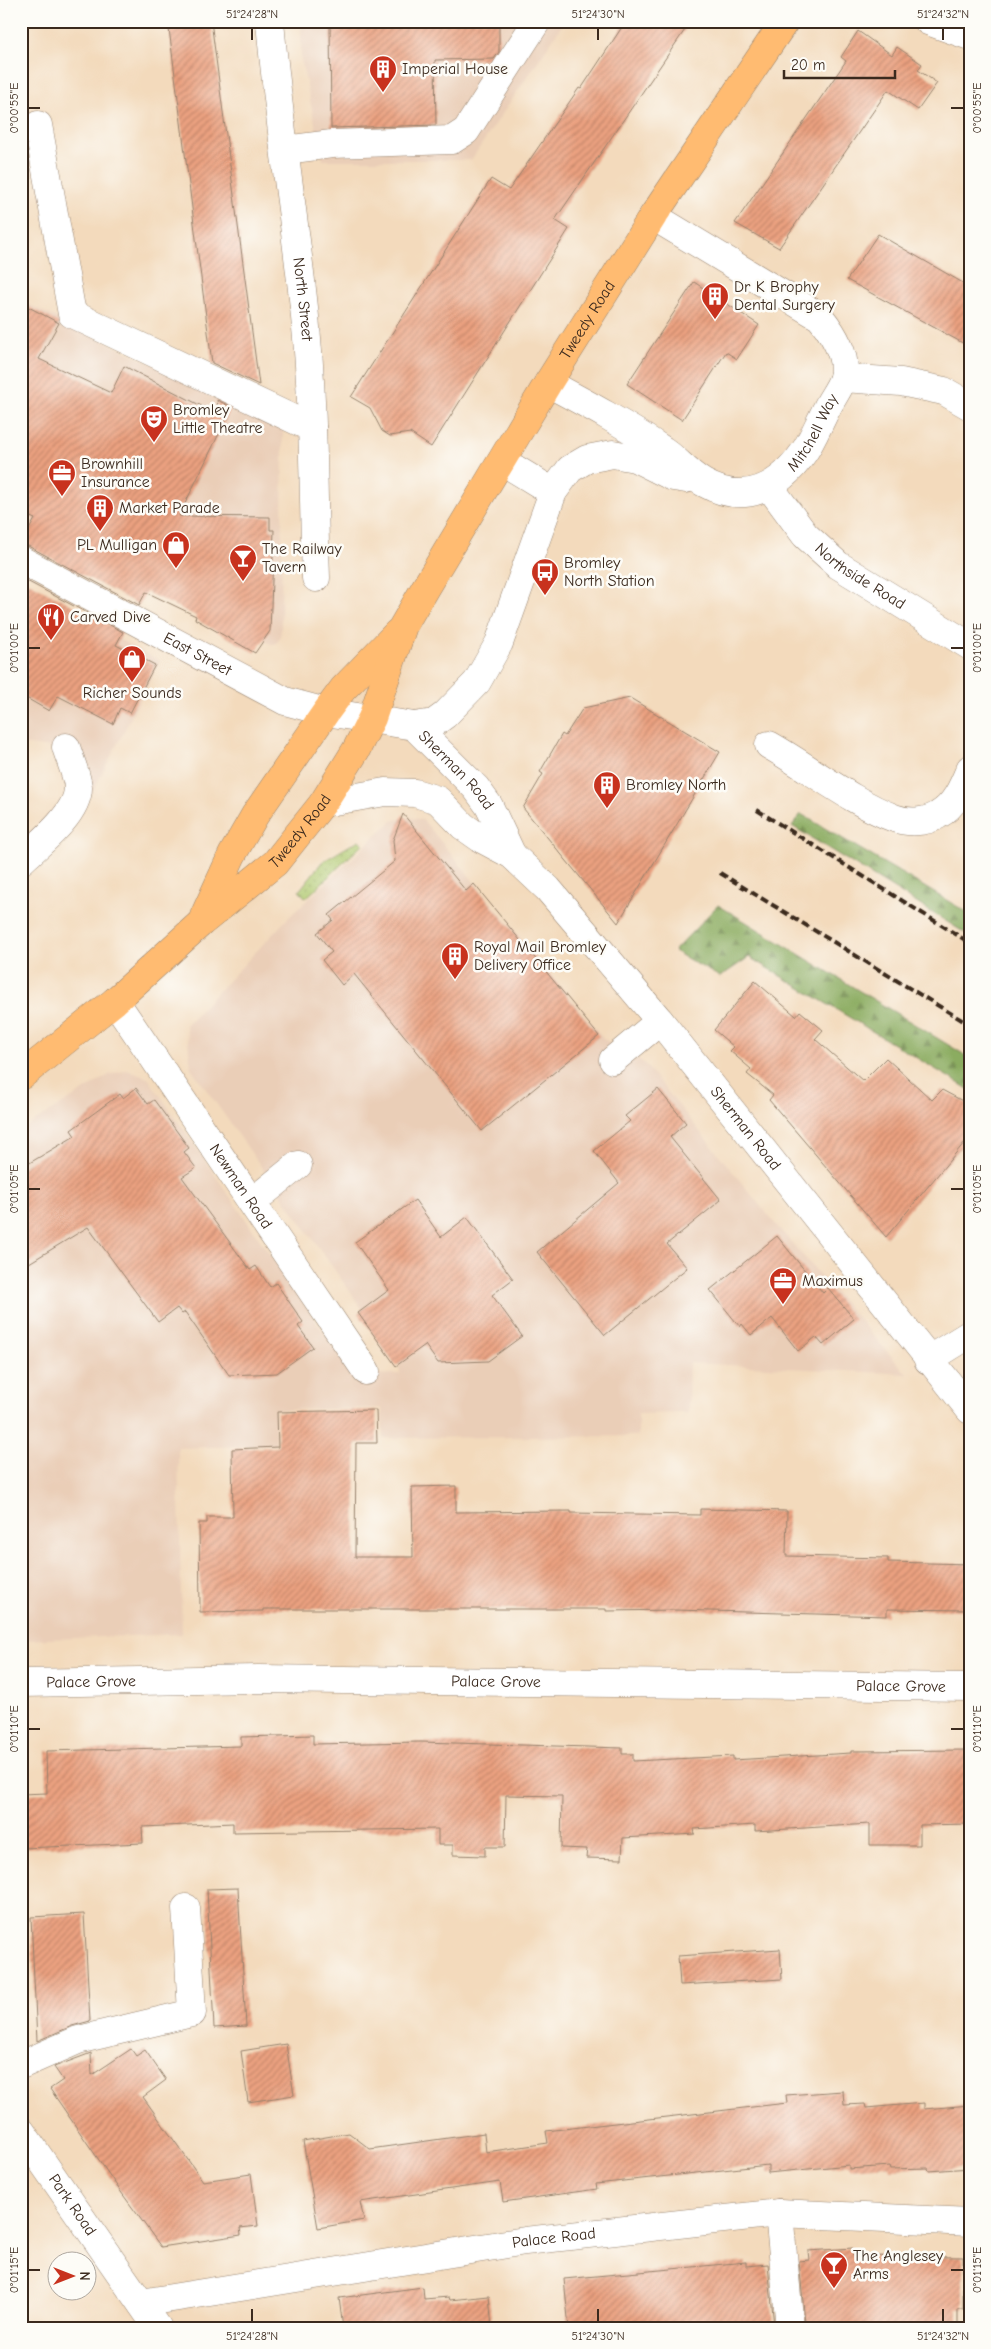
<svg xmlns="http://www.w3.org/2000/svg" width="991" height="2349" font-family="'Comic Neue',sans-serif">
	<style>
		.built { fill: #eaceb7 }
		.grass { fill: url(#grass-dots); stroke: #757946 }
		.forest { fill: url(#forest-firs); stroke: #636b3f }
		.building { fill: url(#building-hatch) }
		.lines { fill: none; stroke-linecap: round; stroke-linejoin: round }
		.minor-casing { stroke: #97826d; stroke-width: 29 }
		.major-casing { stroke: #97826d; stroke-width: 29 }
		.minor { stroke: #fff; stroke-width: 28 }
		.major { stroke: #ffbb71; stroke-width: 28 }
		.rail { stroke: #3b2a1e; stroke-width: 4; stroke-dasharray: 8 4; stroke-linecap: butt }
		.ticks { fill: none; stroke: #3b2a1e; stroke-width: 2 }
		.labels { text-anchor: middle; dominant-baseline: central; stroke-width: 5; stroke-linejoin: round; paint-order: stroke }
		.poi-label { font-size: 16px; fill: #3b2a1e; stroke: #fdfcf7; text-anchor: start }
		.street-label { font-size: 16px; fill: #3b2a1e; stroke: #fdfcf7 }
		.neatline { fill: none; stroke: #3b2a1e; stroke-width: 2 }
		.ticks-label { font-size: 12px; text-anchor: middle; fill: #3b2a1e }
	</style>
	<defs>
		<pattern id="grass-dots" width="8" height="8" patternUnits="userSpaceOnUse" patternTransform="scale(1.25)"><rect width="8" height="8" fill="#afc86d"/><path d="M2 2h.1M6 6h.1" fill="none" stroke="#90a359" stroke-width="1.8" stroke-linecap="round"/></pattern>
		<pattern id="forest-firs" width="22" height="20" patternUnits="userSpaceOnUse" patternTransform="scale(1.25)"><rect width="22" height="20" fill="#8bac60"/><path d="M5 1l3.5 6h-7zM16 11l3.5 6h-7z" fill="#738c4f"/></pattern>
		<pattern id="building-hatch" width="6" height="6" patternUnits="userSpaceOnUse" patternTransform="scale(1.25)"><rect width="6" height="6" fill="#eba180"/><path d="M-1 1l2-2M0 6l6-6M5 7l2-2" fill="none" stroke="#c08368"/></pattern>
	</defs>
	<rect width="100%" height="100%" fill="#fdfcf7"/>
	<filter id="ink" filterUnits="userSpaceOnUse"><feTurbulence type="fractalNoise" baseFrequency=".02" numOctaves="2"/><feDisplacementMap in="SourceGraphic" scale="10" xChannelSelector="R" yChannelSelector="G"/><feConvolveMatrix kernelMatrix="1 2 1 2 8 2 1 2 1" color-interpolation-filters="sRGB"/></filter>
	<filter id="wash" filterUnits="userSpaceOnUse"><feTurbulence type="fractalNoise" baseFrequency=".0096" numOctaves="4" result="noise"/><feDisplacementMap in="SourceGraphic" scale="20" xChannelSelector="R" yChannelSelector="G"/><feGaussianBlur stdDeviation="1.12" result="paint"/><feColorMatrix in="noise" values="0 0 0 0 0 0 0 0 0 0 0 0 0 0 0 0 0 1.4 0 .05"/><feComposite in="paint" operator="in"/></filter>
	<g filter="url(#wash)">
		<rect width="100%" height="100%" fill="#f3dabc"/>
		<g class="built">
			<polygon points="301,21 565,21 471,160 323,160 301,59"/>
			<polygon points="21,301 283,427 281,631 279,640 275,644 271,644 21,513"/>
			<polygon points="21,588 160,661 92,793 84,790 69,750 21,744"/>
			<polygon points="408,817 423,820 604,1039 644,1063 776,1225 907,1374 689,1363 688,1413 638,1414 638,1436 383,1438 382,1408 275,1410 276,1445 178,1448 182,1634 21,1640 21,1130 109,1075 127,1070 148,1078 353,1375 400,1374 398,1359 191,1068 186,1025 289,917 392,821"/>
		</g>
		<polygon class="grass" points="359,840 363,844 306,898 299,891 322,862"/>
		<g class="forest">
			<polygon points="801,814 970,914 970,936 792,826"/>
			<polygon points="718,905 970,1058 970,1090 749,957 720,977 674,951"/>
		</g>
		<g id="blocks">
			<g class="building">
				<polygon points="168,21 211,21 259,385 212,363"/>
				<polygon points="330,21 499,21 499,52 494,59 435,60 436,125 331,128"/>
				<polygon points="626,21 691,21 555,220 569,229 431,447 410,433 390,436 382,431 370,408 351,397 491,179 509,190 579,88 581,89"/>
				<polygon points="858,31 892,55 897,47 922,64 918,70 937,83 918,110 888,90 779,248 735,223 846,61 841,57"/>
				<polygon points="878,234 970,287 970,347 847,280"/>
				<polygon points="694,282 759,325 737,359 726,352 682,420 627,384"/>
				<polygon points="21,303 59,323 39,359 111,393 124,366 219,415 217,400 232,407 179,516 270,517 270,530 274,530 270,631 255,653 195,619 196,616 146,592 139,605 28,546 21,544 35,519 21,513"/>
				<polygon points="21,578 123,632 116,645 155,665 130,713 120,708 113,724 58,696 49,711 21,695"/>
				<polygon points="630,698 720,752 618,923 523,808 543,774 540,772 562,734 565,736 583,708"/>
				<polygon points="403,814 466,891 474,884 599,1036 482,1131 354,974 342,985 322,960 332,952 317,933 333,920 329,915 395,861 393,840"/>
				<polygon points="755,981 796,1016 800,1011 823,1030 815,1039 863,1081 886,1058 932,1100 942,1090 970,1105 970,1136 886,1237 769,1100 773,1095 747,1074 751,1069 730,1051 734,1047 714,1030"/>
				<polygon points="136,1088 148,1104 154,1100 189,1148 184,1152 196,1168 182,1177 250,1270 256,1266 270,1287 276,1283 303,1322 298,1326 313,1347 277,1373 229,1375 185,1312 182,1314 177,1308 158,1322 88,1227 21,1268 21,1168 75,1136 71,1130 120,1094 123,1098"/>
				<polygon points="658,1089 686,1123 670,1137 721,1200 667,1244 687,1268 605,1335 537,1252 619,1183 594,1151 630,1121 625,1116"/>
				<polygon points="415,1200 441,1237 467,1217 513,1279 492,1295 522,1336 488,1361 438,1363 425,1345 396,1366 358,1313 389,1290 355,1242"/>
				<polygon points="777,1236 823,1293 828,1288 854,1319 823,1345 816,1337 798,1351 772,1318 751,1335 742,1324 740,1327 710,1290"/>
				<polygon points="376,1410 377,1443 356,1443 355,1557 413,1557 412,1487 456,1486 456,1512 571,1511 571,1513 700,1515 700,1509 787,1511 786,1556 888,1558 888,1562 970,1564 970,1610 887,1609 887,1616 675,1610 606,1611 606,1609 263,1609 263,1611 200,1612 199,1523 207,1523 207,1517 233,1517 232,1449 278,1447 277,1412"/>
				<polygon points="313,1735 313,1744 421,1742 622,1748 622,1754 633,1754 633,1761 733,1756 733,1760 851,1753 851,1751 970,1750 970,1824 920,1825 920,1845 870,1845 870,1824 755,1831 755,1825 694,1829 695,1834 623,1838 622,1859 586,1858 587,1849 561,1848 562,1796 506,1795 505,1847 485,1847 485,1856 453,1855 453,1845 438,1845 438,1829 233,1832 233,1823 142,1827 143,1843 23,1848 21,1846 21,1794 47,1793 46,1751 241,1746 241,1737"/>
				<polygon points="238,1888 246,2026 214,2028 207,1889"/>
				<polygon points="84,1914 90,2021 72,2026 37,2041 31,1917"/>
				<polygon points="780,1949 782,1979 680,1985 678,1956"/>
				<polygon points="286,2044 294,2095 248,2102 241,2051"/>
				<polygon points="131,2049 136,2056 145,2050 166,2080 143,2097 203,2181 251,2174 258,2226 240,2228 241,2235 161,2247 121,2192 50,2089 63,2080 54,2067 91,2053 92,2075"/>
				<polygon points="843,2091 844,2105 865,2104 866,2108 924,2103 924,2109 970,2105 970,2168 929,2171 928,2168 890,2169 889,2166 849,2169 849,2165 768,2173 768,2165 596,2184 597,2189 503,2202 500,2182 360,2202 364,2220 318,2228 303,2141 349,2133 370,2149 484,2133 486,2152 548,2143 546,2131 787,2103 786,2095"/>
				<polygon points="853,2248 853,2256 963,2257 963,2309 958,2309 958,2328 810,2328 810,2322 805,2322 799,2261 809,2260 808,2251"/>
				<polygon points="746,2262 746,2266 768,2264 774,2326 757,2328 569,2328 564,2279"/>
				<polygon points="423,2287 424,2299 449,2297 450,2300 489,2296 492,2328 343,2328 339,2298"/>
			</g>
		</g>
	</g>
	<g filter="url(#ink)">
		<use href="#blocks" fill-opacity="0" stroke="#97826d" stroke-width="1"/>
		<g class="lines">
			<g class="minor-casing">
				<g id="minor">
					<path id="s1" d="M270 21C278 120 295 219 305 317 314 404 313 491 316 578"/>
					<polyline points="928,21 970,36"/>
					<polyline points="38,125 72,314 312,428"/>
					<polyline points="285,150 332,144 452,140 466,131 537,21"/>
					<polyline points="843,378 901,382 944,391 970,406"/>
					<path id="s2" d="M548 383C587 404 626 425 663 450 677 460 689 475 704 483 745 506 779 488 804 452 813 439 819 423 827 408 831 399 840 388 843 378 848 356 833 333 820 317L653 216"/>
					<polyline points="502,461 553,492"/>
					<path id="s3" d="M769 486 805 535 838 565 970 646"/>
					<path id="s4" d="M21 560 285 701 326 712 414 726 476 788 489 806 512 855"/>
					<polyline points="414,726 434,723 445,715 477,682 499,643 553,492 570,469 587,459 613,454 635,458 673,477 686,479"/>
					<path d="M769 745C808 767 852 802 894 818 907 823 925 823 938 815 955 806 963 786 970 769"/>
					<path id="s5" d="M323 803 385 792 415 793 438 800 463 826 480 838 512 855 548 889 660 1021 970 1410"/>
					<path d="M21 861C38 845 78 814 78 788 78 778 69 757 66 747"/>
					<path id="s6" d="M115 1001 366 1371"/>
					<polyline points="613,1060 660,1021"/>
					<polyline points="252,1202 298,1165"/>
					<polyline points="928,1360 970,1334"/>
					<path id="s7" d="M21 1683 258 1679 970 1687"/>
					<polyline points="21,2065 78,2040 192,2013 186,1908"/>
					<path id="s8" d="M21 2131 158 2328"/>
					<polyline points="779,2213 790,2328"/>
					<path id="s9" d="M141 2303 525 2241 779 2213 970 2222"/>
				</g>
			</g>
			<g class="major-casing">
				<g id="major">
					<polyline points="204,916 232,855 255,815 326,712 343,689 397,633"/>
					<path id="s10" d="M21 1076 115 1001 202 922 275 863 323 803 356 750 372 718 403 626 425 588 548 383 653 216 785 21"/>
				</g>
			</g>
			<use href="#minor" class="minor"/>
			<use href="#major" class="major"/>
			<g class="rail">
				<polyline points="757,810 970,943"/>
				<polyline points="720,873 970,1025"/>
			</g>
		</g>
	</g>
	<path class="ticks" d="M252 28V40M598 28V40M943 28V40M28 108H40M951 108H964M28 648H40M951 648H964M28 1189H40M951 1189H964M28 1729H40M951 1729H964M28 2270H40M951 2270H964M252 2309V2322M598 2309V2322M943 2309V2322"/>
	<defs>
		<g id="building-pin" transform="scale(1.4375)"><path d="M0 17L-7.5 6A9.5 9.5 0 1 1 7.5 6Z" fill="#c8321e" stroke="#fdfcf7"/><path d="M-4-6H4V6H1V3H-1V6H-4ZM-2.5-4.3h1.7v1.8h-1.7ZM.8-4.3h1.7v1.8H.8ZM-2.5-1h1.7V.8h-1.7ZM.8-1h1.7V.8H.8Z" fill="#fff"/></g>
		<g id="theatre-pin" transform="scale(1.4375)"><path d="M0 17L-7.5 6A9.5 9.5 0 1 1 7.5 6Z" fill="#c8321e" stroke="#fdfcf7"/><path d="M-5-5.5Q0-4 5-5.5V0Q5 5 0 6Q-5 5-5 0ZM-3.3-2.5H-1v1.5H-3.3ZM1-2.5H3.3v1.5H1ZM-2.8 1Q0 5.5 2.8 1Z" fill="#fff"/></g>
		<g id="office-pin" transform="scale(1.4375)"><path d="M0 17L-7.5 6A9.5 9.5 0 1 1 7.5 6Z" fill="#c8321e" stroke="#fdfcf7"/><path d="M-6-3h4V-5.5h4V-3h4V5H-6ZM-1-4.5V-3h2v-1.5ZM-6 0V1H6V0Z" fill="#fff"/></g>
		<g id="shop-pin" transform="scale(1.4375)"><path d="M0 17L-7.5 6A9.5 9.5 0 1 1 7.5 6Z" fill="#c8321e" stroke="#fdfcf7"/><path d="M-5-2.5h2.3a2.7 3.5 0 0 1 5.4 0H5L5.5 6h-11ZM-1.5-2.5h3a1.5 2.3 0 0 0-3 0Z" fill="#fff"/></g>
		<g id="bar-pin" transform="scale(1.4375)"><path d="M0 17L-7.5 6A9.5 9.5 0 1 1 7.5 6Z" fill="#c8321e" stroke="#fdfcf7"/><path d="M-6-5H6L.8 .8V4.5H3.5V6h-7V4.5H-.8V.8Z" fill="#fff"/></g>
		<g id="bus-pin" transform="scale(1.4375)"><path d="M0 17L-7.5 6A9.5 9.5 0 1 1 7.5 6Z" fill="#c8321e" stroke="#fdfcf7"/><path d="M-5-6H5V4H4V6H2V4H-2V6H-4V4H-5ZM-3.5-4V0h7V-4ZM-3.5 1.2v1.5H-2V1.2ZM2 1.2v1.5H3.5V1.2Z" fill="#fff"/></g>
		<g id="restaurant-pin" transform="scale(1.4375)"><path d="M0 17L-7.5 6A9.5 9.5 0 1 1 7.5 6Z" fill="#c8321e" stroke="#fdfcf7"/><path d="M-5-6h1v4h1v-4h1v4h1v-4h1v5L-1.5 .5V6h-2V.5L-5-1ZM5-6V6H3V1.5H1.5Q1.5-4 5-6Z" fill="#fff"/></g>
	</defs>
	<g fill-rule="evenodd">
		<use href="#building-pin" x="383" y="69"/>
		<use href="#building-pin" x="715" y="296"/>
		<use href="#theatre-pin" x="154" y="419"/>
		<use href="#office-pin" x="62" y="473"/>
		<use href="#building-pin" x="100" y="508"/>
		<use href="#shop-pin" x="176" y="545"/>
		<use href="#bar-pin" x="243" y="558"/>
		<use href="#bus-pin" x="545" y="572"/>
		<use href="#restaurant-pin" x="51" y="617"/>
		<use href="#shop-pin" x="132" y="659"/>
		<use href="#building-pin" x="607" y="785"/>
		<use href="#building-pin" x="455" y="956"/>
		<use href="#office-pin" x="783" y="1281"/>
		<use href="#bar-pin" x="834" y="2265"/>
	</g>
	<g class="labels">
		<g class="poi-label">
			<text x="402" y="69">Imperial House</text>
			<text x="734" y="287">Dr K Brophy<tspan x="734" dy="18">Dental Surgery</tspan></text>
			<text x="173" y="410">Bromley<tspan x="173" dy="18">Little Theatre</tspan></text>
			<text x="81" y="464">Brownhill<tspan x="81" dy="18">Insurance</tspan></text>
			<text x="119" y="508">Market Parade</text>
			<text x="157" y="545" text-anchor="end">PL Mulligan</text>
			<text x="262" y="549">The Railway<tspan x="262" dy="18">Tavern</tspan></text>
			<text x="564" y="563">Bromley<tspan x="564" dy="18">North Station</tspan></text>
			<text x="70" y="617">Carved Dive</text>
			<text x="132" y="693" text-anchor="middle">Richer Sounds</text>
			<text x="626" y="785">Bromley North</text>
			<text x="474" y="947">Royal Mail Bromley<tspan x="474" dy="18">Delivery Office</tspan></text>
			<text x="802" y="1281">Maximus</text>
			<text x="853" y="2256">The Anglesey<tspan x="853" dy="18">Arms</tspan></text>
		</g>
		<g class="street-label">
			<text stroke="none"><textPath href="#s1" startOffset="280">North Street</textPath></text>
			<text stroke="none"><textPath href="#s10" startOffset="961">Tweedy Road</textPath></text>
			<text stroke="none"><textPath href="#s2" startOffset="324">Mitchell Way</textPath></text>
			<text stroke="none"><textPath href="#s3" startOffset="130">Northside Road</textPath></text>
			<text stroke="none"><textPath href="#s4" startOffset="200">East Street</textPath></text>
			<text stroke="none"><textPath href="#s4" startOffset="492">Sherman Road</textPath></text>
			<text stroke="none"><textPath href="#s10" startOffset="372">Tweedy Road</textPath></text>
			<text stroke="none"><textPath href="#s5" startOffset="570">Sherman Road</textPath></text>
			<text stroke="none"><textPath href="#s6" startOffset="224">Newman Road</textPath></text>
			<text stroke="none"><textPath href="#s7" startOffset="70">Palace Grove</textPath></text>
			<text stroke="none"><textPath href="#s7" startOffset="475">Palace Grove</textPath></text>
			<text stroke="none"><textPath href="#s7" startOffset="880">Palace Grove</textPath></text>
			<text stroke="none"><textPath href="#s8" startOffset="90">Park Road</textPath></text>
			<text stroke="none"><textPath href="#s9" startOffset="418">Palace Road</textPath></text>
		</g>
	</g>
	<rect width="991" height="2349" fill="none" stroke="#fdfcf7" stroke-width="55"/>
	<g transform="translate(72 2276) rotate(90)"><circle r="24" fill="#fdfcf7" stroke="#afa8a0"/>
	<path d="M0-4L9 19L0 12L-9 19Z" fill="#c8321e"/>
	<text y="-8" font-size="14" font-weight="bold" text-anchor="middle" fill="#3b2a1e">N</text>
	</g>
	<path d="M784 70v8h111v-8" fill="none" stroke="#3b2a1e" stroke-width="2.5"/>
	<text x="791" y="70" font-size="15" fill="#3b2a1e" stroke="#fdfcf7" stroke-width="4" paint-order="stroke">20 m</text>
	<rect x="28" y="28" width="936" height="2294" class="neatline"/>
	<g class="ticks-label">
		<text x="252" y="18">51°24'28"N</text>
		<text x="598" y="18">51°24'30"N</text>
		<text x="943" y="18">51°24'32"N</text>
		<text transform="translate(977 108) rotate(-90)" y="4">0°00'55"E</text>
		<text transform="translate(14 108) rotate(-90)" y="4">0°00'55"E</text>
		<text transform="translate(977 648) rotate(-90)" y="4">0°01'00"E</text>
		<text transform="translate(14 648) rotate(-90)" y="4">0°01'00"E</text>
		<text transform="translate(977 1189) rotate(-90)" y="4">0°01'05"E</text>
		<text transform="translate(14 1189) rotate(-90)" y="4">0°01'05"E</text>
		<text transform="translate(14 1729) rotate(-90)" y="4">0°01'10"E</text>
		<text transform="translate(977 1729) rotate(-90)" y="4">0°01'10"E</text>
		<text transform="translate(977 2270) rotate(-90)" y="4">0°01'15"E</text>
		<text transform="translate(14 2270) rotate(-90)" y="4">0°01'15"E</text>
		<text x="252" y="2340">51°24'28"N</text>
		<text x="598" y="2340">51°24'30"N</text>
		<text x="943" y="2340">51°24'32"N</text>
	</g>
</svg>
